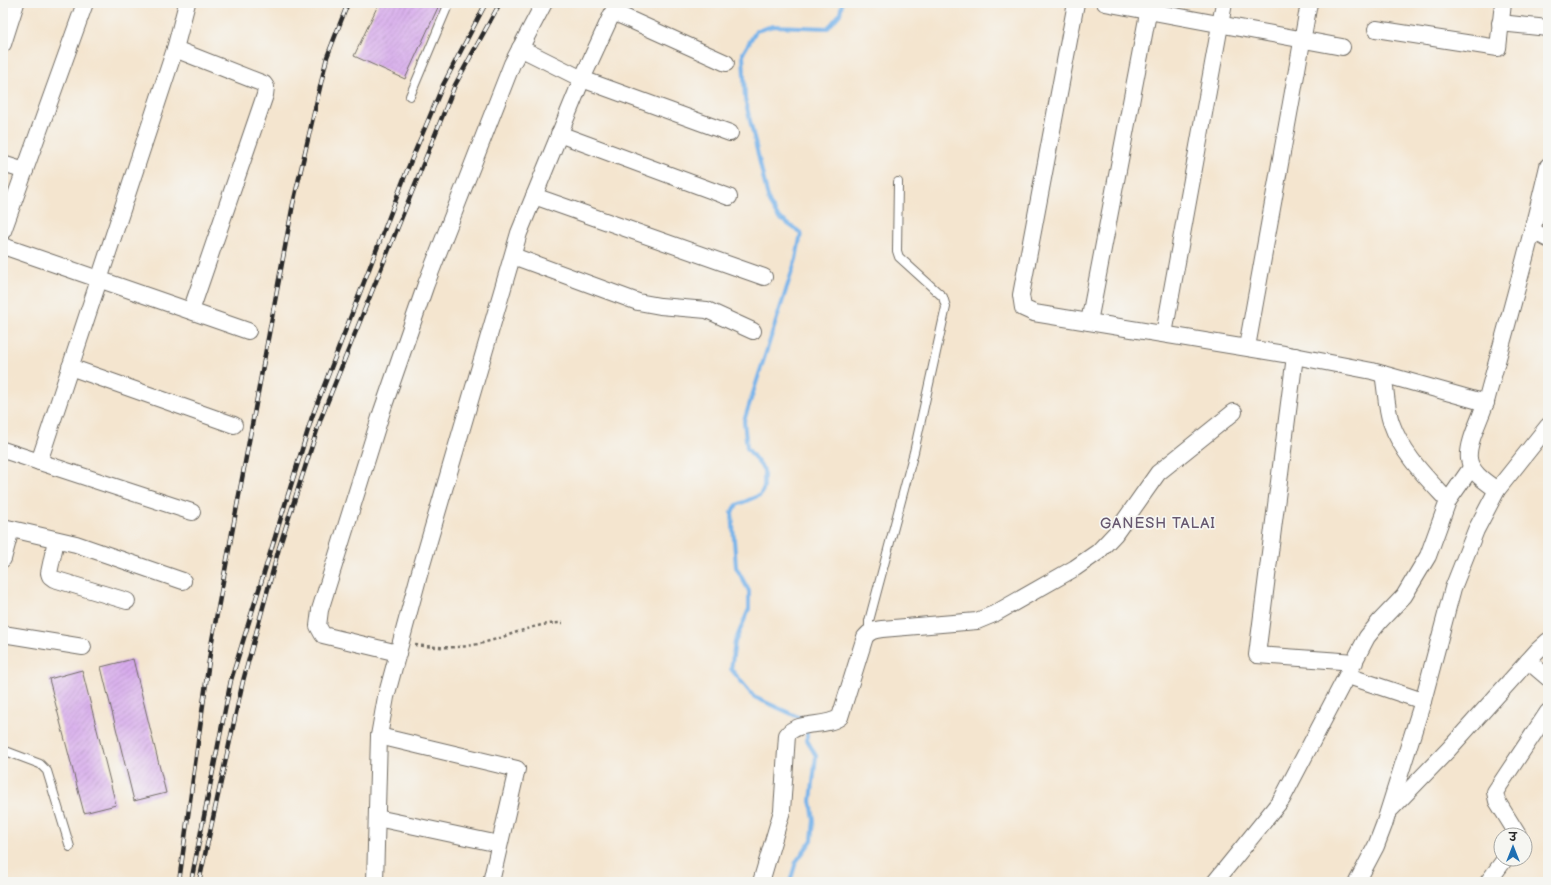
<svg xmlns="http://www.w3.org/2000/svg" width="1551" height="885" font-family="'Balsamiq Sans','Playpen Sans Deva',sans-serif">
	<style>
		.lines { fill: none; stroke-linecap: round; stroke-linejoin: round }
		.stream { stroke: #78b4ea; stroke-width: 4 }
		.building { fill: url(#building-hatch) }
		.service-casing { stroke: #716c64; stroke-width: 10 }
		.minor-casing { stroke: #716c64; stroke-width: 18 }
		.path { stroke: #716c64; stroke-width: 2.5; stroke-dasharray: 3 3; stroke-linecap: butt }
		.service { stroke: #fff; stroke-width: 8 }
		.minor { stroke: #fff; stroke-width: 16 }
		.rail-casing { stroke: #2b2b2b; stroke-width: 4.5 }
		.rail { stroke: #f6f6f2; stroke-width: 3; stroke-dasharray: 9; stroke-linecap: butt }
		.labels { text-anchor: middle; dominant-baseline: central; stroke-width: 3.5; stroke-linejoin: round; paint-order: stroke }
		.neighbourhood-label { font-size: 15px; letter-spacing: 1px; fill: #67586f; stroke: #f6f6f2 }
	</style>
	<defs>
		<pattern id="building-hatch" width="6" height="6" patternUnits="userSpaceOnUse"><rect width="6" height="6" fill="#d7abec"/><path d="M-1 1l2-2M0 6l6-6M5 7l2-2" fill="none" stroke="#af8bbf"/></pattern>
	</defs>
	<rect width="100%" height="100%" fill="#f6f6f2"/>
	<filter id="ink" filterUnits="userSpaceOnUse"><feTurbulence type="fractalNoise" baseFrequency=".025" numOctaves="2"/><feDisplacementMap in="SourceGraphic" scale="8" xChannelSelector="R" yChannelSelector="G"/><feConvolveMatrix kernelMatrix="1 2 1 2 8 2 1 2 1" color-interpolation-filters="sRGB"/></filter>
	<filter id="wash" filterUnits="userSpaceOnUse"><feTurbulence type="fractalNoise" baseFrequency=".012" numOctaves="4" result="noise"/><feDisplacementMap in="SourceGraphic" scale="16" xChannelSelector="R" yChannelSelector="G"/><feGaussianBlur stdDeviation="0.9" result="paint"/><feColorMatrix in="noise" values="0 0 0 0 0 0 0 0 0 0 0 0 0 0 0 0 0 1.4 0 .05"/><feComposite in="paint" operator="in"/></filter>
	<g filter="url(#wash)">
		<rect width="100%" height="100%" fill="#f4e5cf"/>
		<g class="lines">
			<g class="stream">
				<polyline points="805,720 754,697 731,669 735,642 749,609 749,591 736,567 732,512 737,505 760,495 764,488 764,470 747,448 744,421 796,259 801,233 778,217 769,202 745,99 743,53 756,31 773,26 828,28 840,14 842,3"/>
				<polyline points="790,882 796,862 812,840 814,820 811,801 816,756 807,740 807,730"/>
			</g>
		</g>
		<g id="blocks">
			<g class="building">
				<polygon points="379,3 440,3 405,79 354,56"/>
				<polygon points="133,659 166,793 134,801 101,667"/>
				<polygon points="82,670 116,805 84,813 49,679"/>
			</g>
		</g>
	</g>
	<g filter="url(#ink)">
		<use href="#blocks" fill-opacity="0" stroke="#716c64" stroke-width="1"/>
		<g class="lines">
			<g class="service-casing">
				<g id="service">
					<polyline points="410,96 449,3"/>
					<polyline points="869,633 869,621 914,452 946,307 943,297 899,257 897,251 898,182"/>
					<polyline points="3,750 40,764 47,771 70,847"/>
				</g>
			</g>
			<g class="minor-casing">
				<g id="minor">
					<polyline points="1076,3 1021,295 1023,308 1034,313 1284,354 1372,371 1486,403"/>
					<polyline points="1105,3 1342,47"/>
					<polyline points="613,12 726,63"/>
					<polyline points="1500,23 1548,28"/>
					<polyline points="1376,29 1498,48 1503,3"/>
					<polyline points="3,44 16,3"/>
					<polyline points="520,48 582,79 730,133"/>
					<polyline points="175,49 264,84 266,87 265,95 191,311"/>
					<polyline points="559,134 729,197"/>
					<polyline points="3,164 25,171"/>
					<polyline points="534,196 764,277"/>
					<polyline points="3,231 85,3"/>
					<polyline points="1533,231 1548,239"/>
					<polyline points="3,246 248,331"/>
					<polyline points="513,256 638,302 660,306 707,310 753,331"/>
					<polyline points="1089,322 1150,3"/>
					<polyline points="1164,334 1224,3"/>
					<polyline points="1247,347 1309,3"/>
					<polyline points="1295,356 1257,655 1355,662"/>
					<polyline points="70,367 234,425"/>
					<path d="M1383 374C1386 389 1386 407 1391 422 1402 454 1426 477 1448 501"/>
					<polyline points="3,450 192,512"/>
					<polyline points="39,462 175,49 187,3"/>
					<path d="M1497 490C1486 482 1471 473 1469 459 1467 442 1482 416 1487 398 1508 321 1530 244 1548 166"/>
					<polyline points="3,527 76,544 183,581"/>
					<polyline points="56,540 49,573 50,576 54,579 127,601"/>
					<polyline points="3,559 11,529"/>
					<polyline points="3,634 83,647"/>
					<polyline points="398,653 323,635 318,626 320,610 382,411 426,284 512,64 544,3"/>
					<polyline points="1528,661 1548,678"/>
					<polyline points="1348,676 1423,701"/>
					<polyline points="379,736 517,769 491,882"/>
					<polyline points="1391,809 1449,749 1537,651 1548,641"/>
					<polyline points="377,818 499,844"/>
					<polyline points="1518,835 1497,801 1495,792 1548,712"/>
					<polyline points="375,882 379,736 386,697 419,575 519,233 582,79 617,3"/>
					<path d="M761 882 782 811 787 735C798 720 825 728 840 717L865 637C870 631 874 630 882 629L977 621 994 614 1075 568 1098 552 1115 534 1158 473 1234 412"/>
					<polyline points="1215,882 1282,799 1367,637 1380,621 1404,596 1428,556 1448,501 1471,468"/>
					<polyline points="1357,882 1376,846 1384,825 1423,701 1453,588 1476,530 1497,490 1548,426"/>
					<polyline points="1488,882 1505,859"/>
				</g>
			</g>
			<path class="path" d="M415 645C439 648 462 649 486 642 513 635 534 623 563 623"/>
			<use href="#service" class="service"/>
			<use href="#minor" class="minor"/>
			<g class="rail-casing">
				<g id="rail">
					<polyline points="179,882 211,646 293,204 327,57 348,3"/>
					<polyline points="191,882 231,680 312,417 408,168 443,85 486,3"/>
					<polyline points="199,882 243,681 279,548 321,418 455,85 500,3"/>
				</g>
			</g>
			<use href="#rail" class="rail"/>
		</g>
	</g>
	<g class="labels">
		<g class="neighbourhood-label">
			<text x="1158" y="523">GANESH TALAI</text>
		</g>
	</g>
	<rect width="1551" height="885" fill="none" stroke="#f6f6f2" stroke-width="16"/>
	<g transform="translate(1513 847)"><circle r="19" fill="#f6f6f2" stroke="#a5a5a2"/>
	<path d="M0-3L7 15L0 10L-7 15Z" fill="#1f6fb2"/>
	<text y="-6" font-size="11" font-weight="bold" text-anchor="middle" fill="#2b2b2b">उ</text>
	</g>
</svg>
